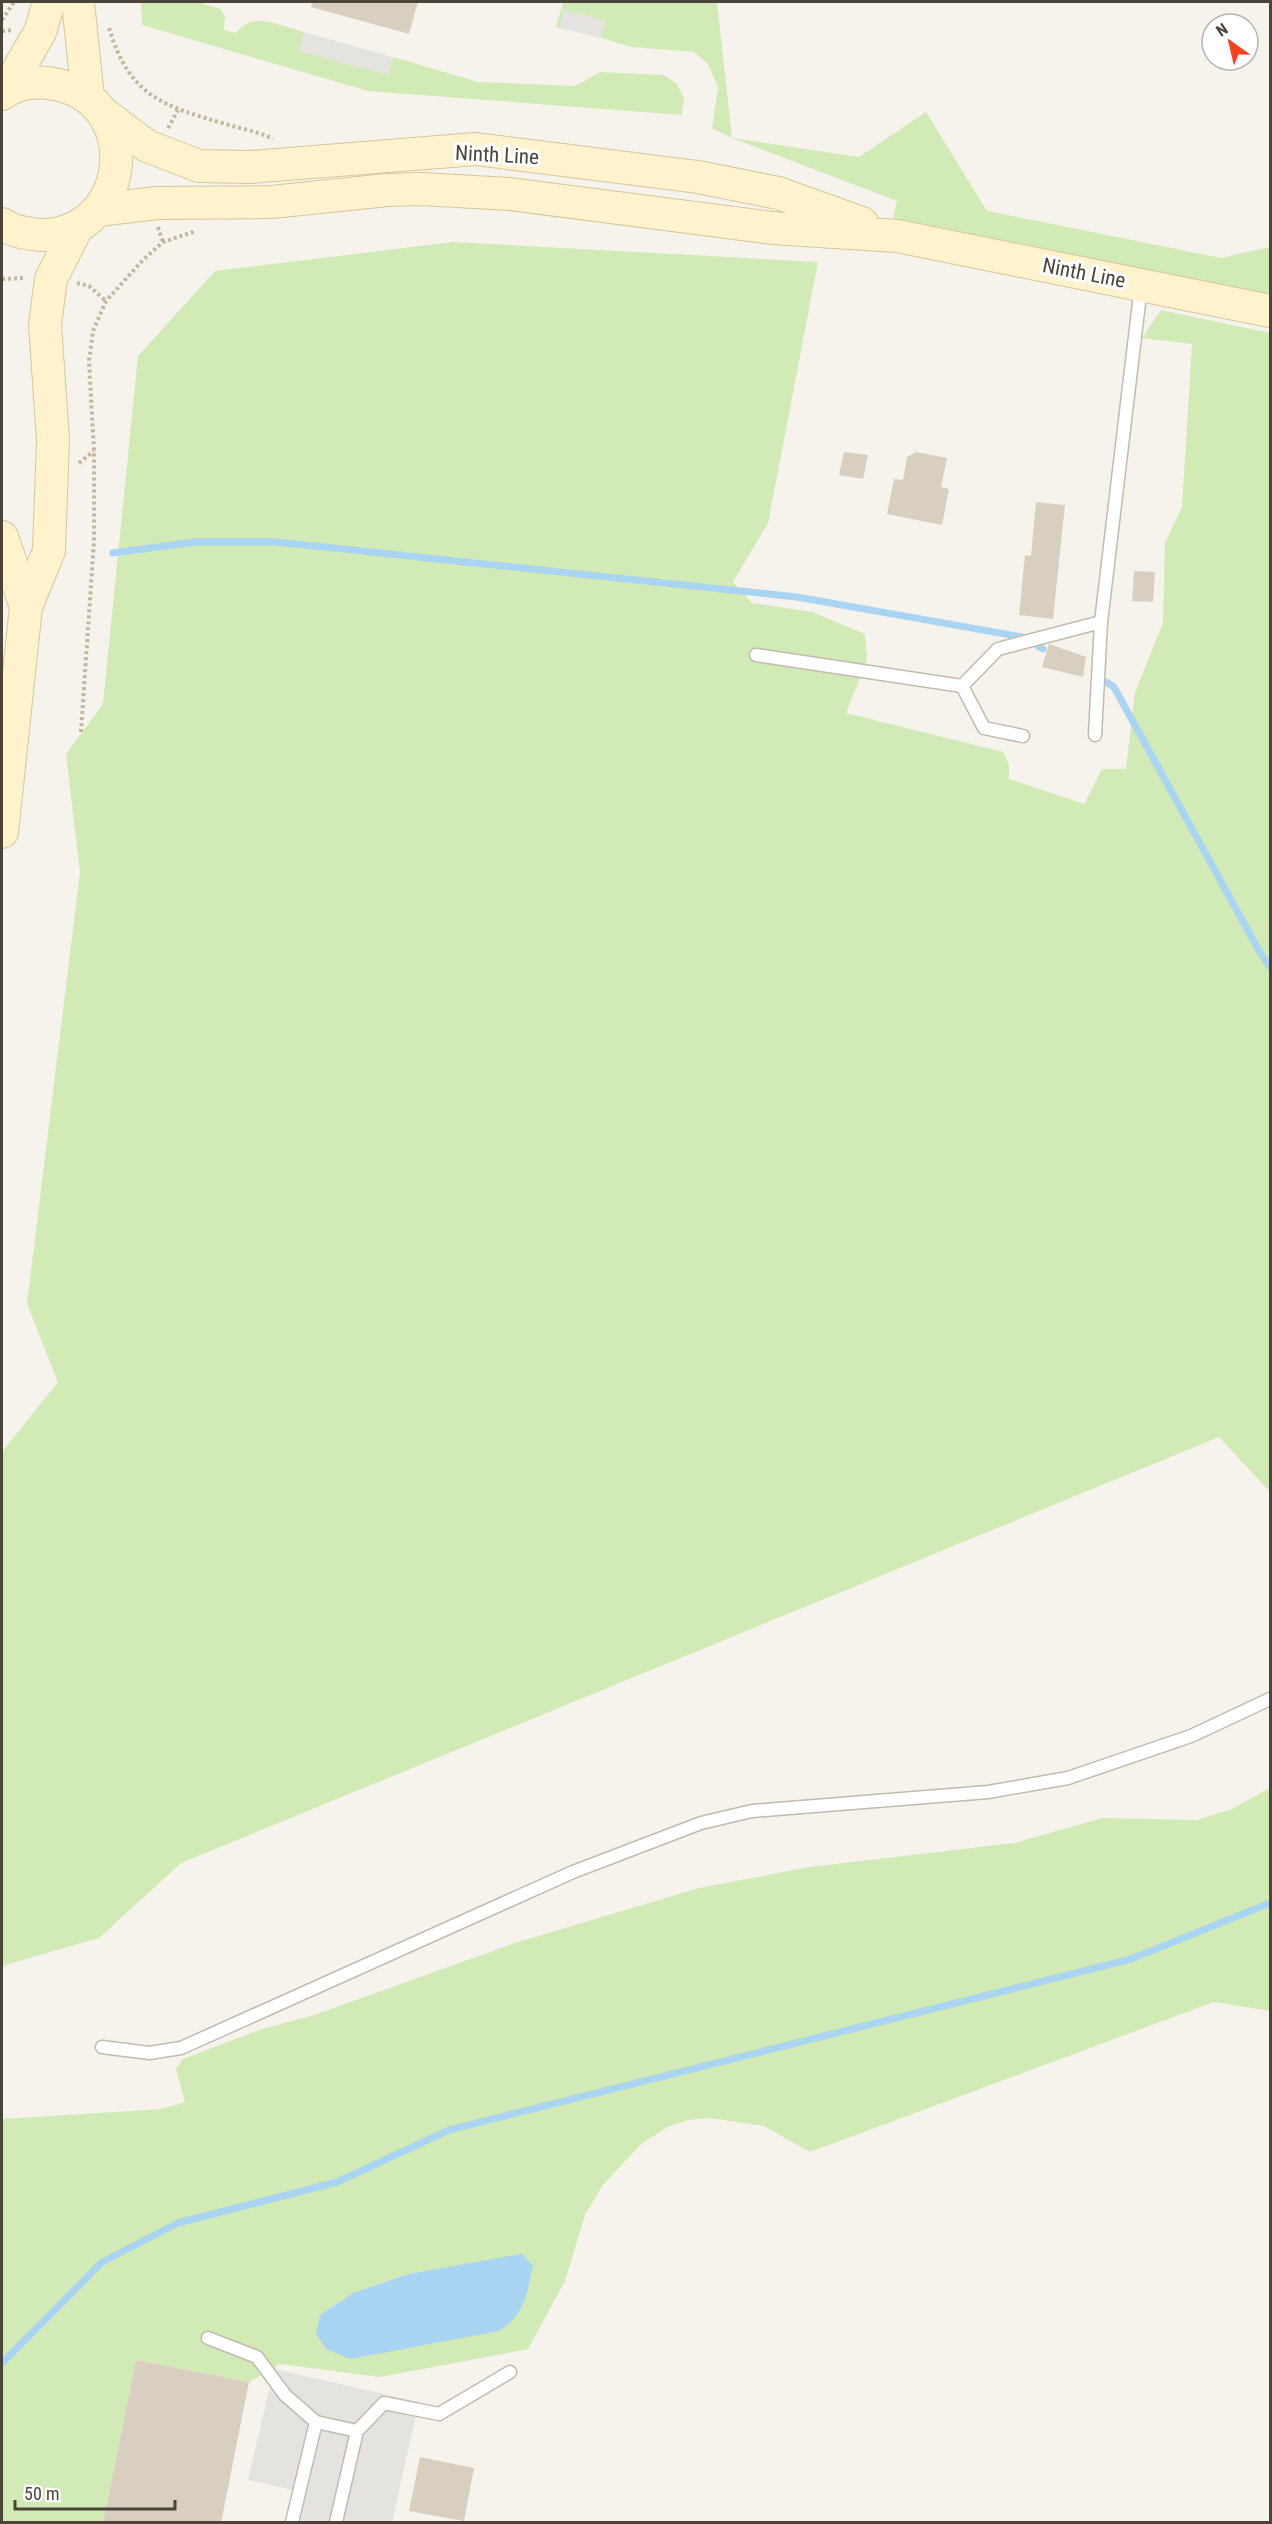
<svg xmlns="http://www.w3.org/2000/svg" width="1272" height="2524" font-family="'Roboto Condensed',sans-serif">
	<style>
		.green { fill: #d2eab5; fill-rule: evenodd }
		.parking { fill: #e5e3e0 }
		.water { fill: #a9d4f2 }
		.lines { fill: none; stroke-linecap: round; stroke-linejoin: round }
		.stream { stroke: #a9d4f2; stroke-width: 7 }
		.building { fill: #d8cfc1 }
		.lane-casing { stroke: #c2bbae; stroke-width: 15 }
		.secondary-casing { stroke: #d6c79b; stroke-width: 34 }
		.path { stroke: #c4b79f; stroke-width: 4; stroke-dasharray: 3 3; stroke-linecap: butt }
		.lane { stroke: #fff; stroke-width: 12 }
		.secondary { stroke: #fff3cd; stroke-width: 32 }
		.labels { text-anchor: middle; dominant-baseline: central; stroke-width: 6; stroke-linejoin: round; paint-order: stroke }
		.street-label { font-size: 21px; fill: #4b4439; stroke: #fff }
	</style>
	<rect width="100%" height="100%" fill="#f6f3ec"/>
	<g class="green">
		<path d="M141 2H202L203 4 221 9 225 17 224 30 236 33C252 10 281 26 304 32L299 51 388 74 393 57 478 82 575 86 600 72 664 75 677 84 684 98 682 115 368 91 142 25Z"/>
		<polygon points="563,2 717,2 732,138 859,157 926,112 987,211 1221,258 1270,247 1270,296 930,228 893,218 897,201 732,138 712,128 718,87 708,64 694,52 632,47 601,38 605,21 564,10 560,28 556,27"/>
		<polygon points="453,242 818,262 768,523 733,582 752,603 812,612 865,634 867,661 846,713 1003,752 1009,765 1009,779 1084,804 1102,769 1126,769 1135,692 1163,623 1165,543 1182,507 1192,344 1142,338 1161,310 1270,333 1270,1492 1219,1437 181,1863 99,1938 2,1966 2,1452 58,1382 27,1304 80,872 66,754 103,704 138,356 215,271"/>
		<path d="M1270 1788V2011L1214 2002 810 2152 764 2126 710 2118 688 2120 667 2127 640 2145 602 2186 585 2215 565 2281 528 2349 380 2377 280 2364 249 2382 136 2360 103 2522H2V2119L162 2109 185 2102 176 2069 183 2059 259 2030 317 2014 515 1943 699 1888 810 1867 1014 1843 1103 1818 1197 1820 1232 1809ZM408 2274 320 2315 353 2293Z"/>
	</g>
	<g class="parking">
		<polygon points="564,10 606,21 601,38 560,28"/>
		<polygon points="304,32 393,57 388,75 299,51"/>
		<polygon points="274,2369 419,2402 392,2522 285,2522 292,2490 248,2480"/>
	</g>
	<path class="water" d="M522 2254 533 2266C527 2293 525 2315 499 2331L350 2359 326 2349 316 2334 320 2315 353 2293 408 2274Z"/>
	<g class="lines">
		<g class="stream">
			<polyline points="113,553 195,542 276,542 797,597 1022,637"/>
			<polyline points="1038,646 1043,649"/>
			<polyline points="1106,682 1114,687 1258,949 1270,967"/>
			<polyline points="2,2363 102,2262 178,2223 337,2182 449,2130 1131,1959 1270,1903"/>
		</g>
	</g>
	<g class="building">
		<polygon points="312,2 418,2 409,34 311,7"/>
		<polygon points="844,452 868,455 863,479 839,475"/>
		<polygon points="916,452 947,458 941,487 949,489 942,525 887,514 894,479 903,480 907,457"/>
		<polygon points="1036,502 1065,505 1053,619 1019,615 1025,555 1031,556"/>
		<polygon points="1134,571 1155,572 1153,602 1132,601"/>
		<polygon points="1049,644 1086,657 1083,677 1042,667"/>
		<polygon points="136,2360 249,2382 221,2523 103,2523"/>
		<polygon points="420,2457 474,2468 464,2521 409,2511"/>
	</g>
	<g class="lines">
		<g class="lane-casing">
			<g id="lane">
				<polyline points="756,655 962,686 998,649 1101,622"/>
				<polyline points="962,686 984,728 1023,736"/>
				<polyline points="1095,735 1101,622 1141,286"/>
				<polyline points="102,2047 149,2053 181,2048 573,1872 701,1823 752,1811 988,1792 1068,1778 1191,1736 1270,1699"/>
				<polyline points="208,2338 257,2357 285,2395 316,2422"/>
				<polyline points="357,2431 384,2403 439,2414 510,2372"/>
				<polyline points="292,2522 316,2422 357,2431 336,2522"/>
			</g>
		</g>
		<g class="secondary-casing">
			<g id="secondary">
				<polyline points="78,2 88,98"/>
				<polyline points="6,91 40,32 49,2"/>
				<path d="M2 94C18 82 40 80 59 85 145 105 130 235 41 235 28 234 13 232 2 224"/>
				<polyline points="103,113 147,146 199,166 250,167 476,149 698,177 778,193 862,223"/>
				<polyline points="98,210 157,203 272,202 387,190 422,189 510,194 772,228 897,236 1270,311"/>
				<polyline points="2,537 26,607"/>
				<polyline points="2,832 26,607 49,551 53,439 45,325 51,279 77,227"/>
			</g>
		</g>
		<g class="path">
			<polyline points="2,20 14,2"/>
			<path d="M109 28C130 98 164 106 229 125 243 129 259 132 273 139"/>
			<polyline points="2,31 13,30"/>
			<polyline points="168,128 178,110"/>
			<polyline points="158,227 163,242"/>
			<polyline points="2,279 25,278"/>
			<polyline points="77,283 89,286 106,301"/>
			<polyline points="79,463 94,451"/>
			<polyline points="81,732 94,541 94,451 89,361 93,331 106,301 143,260 163,242 196,231"/>
		</g>
		<use href="#lane" class="lane"/>
		<use href="#secondary" class="secondary"/>
	</g>
	<g class="labels">
		<g class="street-label">
			<text transform="translate(497 155) rotate(3)">Ninth Line</text>
			<text transform="translate(1084 273) rotate(11)">Ninth Line</text>
		</g>
	</g>
	<rect width="1272" height="2524" fill="none" stroke="#4b4439" stroke-width="6"/>
	<g transform="translate(1230 42) rotate(326)"><circle r="28" fill="#ffffff" stroke="#b7b4b0" stroke-width="1.5"/>
	<path d="M0-4.5L10 22L0 15L-10 22Z" fill="#fc3f1d"/>
	<text y="-9" font-size="16" font-weight="bold" text-anchor="middle" fill="#4b4439">N</text>
	</g>
	<path d="M15 2500v9h160v-9" fill="none" stroke="#4b4439" stroke-width="3"/>
	<text x="24" y="2500" font-size="18" fill="#4b4439" stroke="#ffffff" stroke-width="4.5" paint-order="stroke">50 m</text>
</svg>
